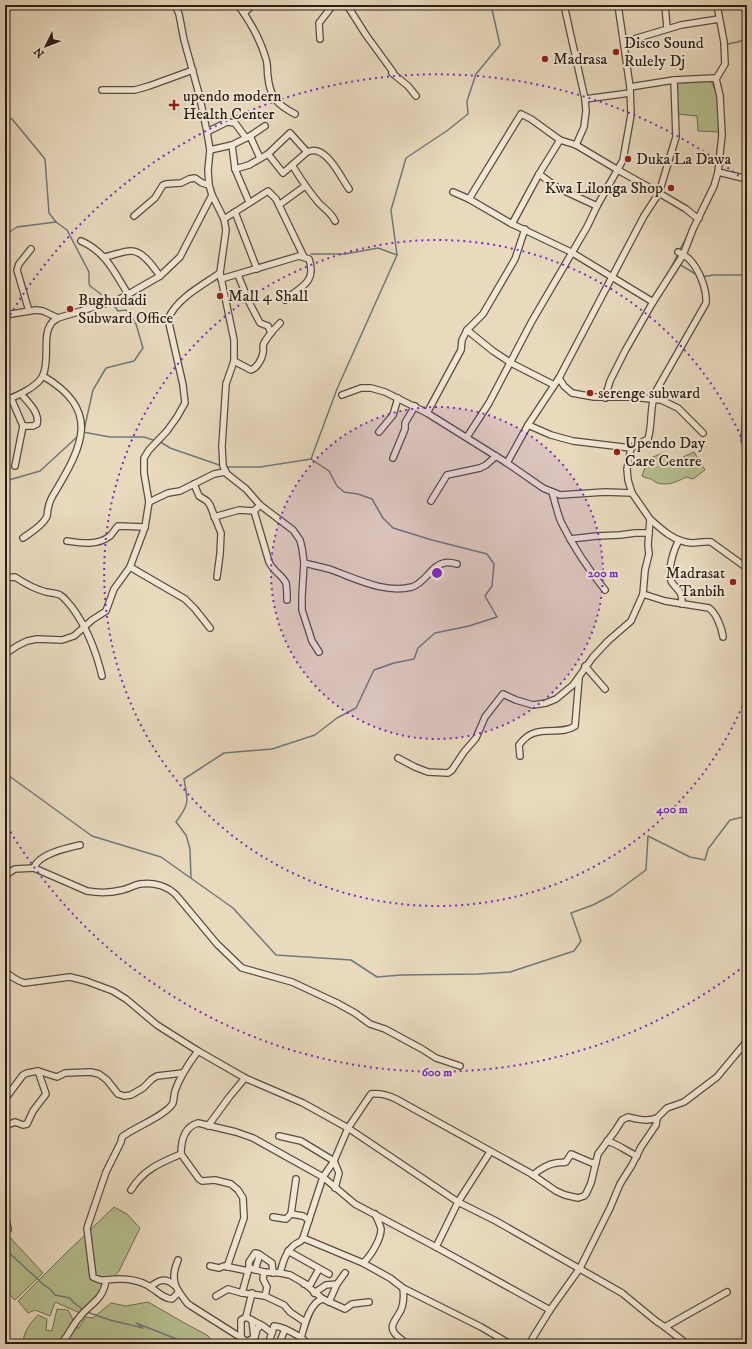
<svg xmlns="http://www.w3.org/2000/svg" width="752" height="1349" font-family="'IM FELL DW Pica',serif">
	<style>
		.green { fill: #b6c091; stroke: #706e53 }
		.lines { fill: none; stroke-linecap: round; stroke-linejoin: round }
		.stream { stroke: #6f797a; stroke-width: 1.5 }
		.street-casing { stroke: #594c3f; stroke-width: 8 }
		.street { stroke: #f1e7d5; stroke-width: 5.5 }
		.ring { fill: none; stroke: #7b2cbf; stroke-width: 2; stroke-dasharray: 2 4 }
		.poi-dot { fill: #8f2418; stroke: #f1e7d5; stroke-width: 1.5 }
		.labels { text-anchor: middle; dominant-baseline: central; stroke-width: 4; stroke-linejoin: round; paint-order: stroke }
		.poi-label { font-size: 16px; fill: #291d15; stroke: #f1e7d5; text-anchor: start }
		.centre { fill: #7b2cbf; stroke: #f1e7d5; stroke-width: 2 }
		.ring-label { font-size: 12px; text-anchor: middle; font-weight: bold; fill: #7b2cbf; stroke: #f1e7d5; stroke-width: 4; stroke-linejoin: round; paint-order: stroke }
	</style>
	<rect width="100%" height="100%" fill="#e9dabe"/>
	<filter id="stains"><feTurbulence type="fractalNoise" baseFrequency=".005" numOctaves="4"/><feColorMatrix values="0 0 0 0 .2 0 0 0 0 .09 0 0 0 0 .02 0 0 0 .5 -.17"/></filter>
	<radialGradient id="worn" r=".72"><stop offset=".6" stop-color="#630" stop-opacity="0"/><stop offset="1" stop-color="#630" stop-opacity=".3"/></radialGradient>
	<g class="green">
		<path d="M708 77C721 94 719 112 719 132L698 131 697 116 677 114 675 83 679 79Z"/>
		<path d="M694 452 705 470 693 479 686 477C677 482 668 486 657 483 655 482 653 480 651 479 648 478 645 478 642 476L648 459 663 453 676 463 685 456Z"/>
		<polygon points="114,1207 127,1214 140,1228 119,1271 80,1313 55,1302 50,1316 35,1310 28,1313 18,1301 64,1255"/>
		<polygon points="5,1232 43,1273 15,1300 5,1290"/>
		<path d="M148 1302 188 1325 207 1335 214 1342 225 1344H23C23 1333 30 1323 38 1315L47 1319 46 1330 52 1331 57 1309 68 1310 78 1329 86 1317 93 1318 111 1303 126 1306Z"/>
	</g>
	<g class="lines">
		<g class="stream">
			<polyline points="727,43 728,44 738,42 747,38"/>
			<polyline points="5,116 12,119 45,159 49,213 56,222 67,230 89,272 89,283 90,286 109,300"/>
			<polyline points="5,235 17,227 56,222"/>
			<polyline points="679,251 688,235"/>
			<polyline points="311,254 345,254 378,248 397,255"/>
			<polyline points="679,264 697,275"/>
			<polyline points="666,277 678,254"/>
			<polyline points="702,277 713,275 742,275 747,274"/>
			<polyline points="747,381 743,398 741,442 747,450"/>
			<polyline points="84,430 93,390 106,368 134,361 143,348 136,324 126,310 118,311 113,304"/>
			<polyline points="83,432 110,437 144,437 156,441"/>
			<polyline points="159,441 170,448 222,466"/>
			<polyline points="225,467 260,467 311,459 337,389 397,255 391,210 406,158 448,130 468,114 467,101 476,74 500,45 491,5"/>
			<polyline points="5,486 9,480 40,471 77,437"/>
			<polyline points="5,773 92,836 161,857 233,908 276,955 351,960 377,977 401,975 478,974 510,972 574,951 581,941 571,913 593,905 612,895 646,870 648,836 690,857 705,860 708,849 730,820 747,816"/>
			<polyline points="5,863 7,863"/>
			<path d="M191 878 190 849 186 835 176 822C190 803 188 802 184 779L224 753 272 749 315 735 337 718 356 708 374 670 394 663 414 659 418 648 435 633 469 626 497 617 485 596 492 586 494 564 487 554 432 540 393 528 383 518 372 499 358 494 344 492 337 486 329 471 311 459"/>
			<polyline points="5,1249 44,1285 50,1289 55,1295 70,1298 74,1303 84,1310"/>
			<polyline points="87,1312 110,1320 143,1328 136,1323 189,1344"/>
		</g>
		<g class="street-casing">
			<g id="street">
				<polyline points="175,5 179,14 184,40 199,94 207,132 210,150 208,170 209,185 212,195 224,219 226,230 220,273 234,340 234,361 226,384 222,446 223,466 227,474 246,489 260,505 293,530 300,540 302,548 304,563 302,596 302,610 312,641 319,652"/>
				<path d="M238 5C250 21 260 39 266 59 268 65 267 71 268 77 270 98 278 105 295 114"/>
				<polyline points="347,5 366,35 393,72 392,73 408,86 416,96"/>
				<polyline points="564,5 585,99 586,111 584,127 576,145"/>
				<polyline points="665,5 667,28"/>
				<polyline points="244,13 253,5"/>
				<polyline points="320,39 319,23 333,5"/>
				<polyline points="624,42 681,25 719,19"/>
				<polyline points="630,87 674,80 714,78 716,79"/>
				<polyline points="102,90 135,90 149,86 193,70"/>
				<polyline points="585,99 630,93"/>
				<polyline points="207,132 227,122 235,123 246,138"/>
				<polyline points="250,136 260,158"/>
				<polyline points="232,145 235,169 249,202"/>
				<polyline points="210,150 232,145 250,136 265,126"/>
				<polyline points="268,154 283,173 307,152"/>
				<path d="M292 165C300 178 308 190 318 202 323 208 331 212 335 221"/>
				<path d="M235 169 249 165 268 154 290 133 307 152C310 151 314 150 317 151 330 154 342 179 349 189"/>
				<polyline points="718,172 747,179"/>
				<polyline points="539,174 558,188 597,206"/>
				<polyline points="453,192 469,199 512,224 571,252 653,302"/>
				<polyline points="469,199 521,114 531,119 560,140 576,145 618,170 659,193 686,209 697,218 699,218"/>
				<polyline points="279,205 305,186"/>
				<polyline points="235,212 257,269"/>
				<polyline points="134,216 155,198 163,185 166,184 181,183 189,179 195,178 202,183 209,185"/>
				<polyline points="224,219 268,191 276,199 304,257"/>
				<polyline points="512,224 539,174 560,140"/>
				<path d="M81 241C106 252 114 272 128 294"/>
				<path d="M104 257C112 256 125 250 132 251 144 252 154 268 160 276"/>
				<polyline points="238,275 250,304 260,323 268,326 271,333"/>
				<path d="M221 279 299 256 309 259C317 283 300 287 285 300"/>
				<polyline points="29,311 17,270 19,264 31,249"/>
				<polyline points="5,315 36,310 43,311 58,318 120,299 160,276 180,257 212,195"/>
				<polyline points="467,330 493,351 511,363 554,385"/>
				<path d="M234 361 251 370C257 368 262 359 263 353 264 349 262 347 264 343 268 336 274 329 280 323"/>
				<polyline points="559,378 564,386 572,393 594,397 631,397 661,400 678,408 703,433"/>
				<path d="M21 394C28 402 40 413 37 424L33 426H23"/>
				<polyline points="342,395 361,388 371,388 385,392 427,413 507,463 543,488 560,495 605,492 632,493"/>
				<polyline points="11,398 23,426 15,466"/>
				<polyline points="605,398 610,381 625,351 653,302 683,255 693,229 714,186 718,172 722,135 720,96 716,79 725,64 724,42 717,5"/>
				<path d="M5 400C16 397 39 386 43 375 50 361 42 336 51 324 52 321 56 320 58 318"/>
				<polyline points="427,413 461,350 462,340 467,330 483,314 515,259 525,229"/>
				<polyline points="528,425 551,435 573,441 631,448"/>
				<polyline points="379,432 393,415 398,398"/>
				<polyline points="467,437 489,403 532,321 587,227 597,206 623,160 631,115 630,87 618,5"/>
				<polyline points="393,458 405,429 405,423 415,406"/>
				<polyline points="507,463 528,425 559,378 644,216 659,193 676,137 674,80"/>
				<polyline points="194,484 199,496 207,501 210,505 221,533 220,554 217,577"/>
				<path d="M552 492C555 502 557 512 561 522 573 546 588 569 605 590"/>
				<polyline points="431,501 447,475 480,468 486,465 496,456"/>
				<polyline points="149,502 168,493 180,491 214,474 225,472"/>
				<path d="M260 505 254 511 269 562C273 571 282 575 286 583 287 588 287 595 287 600"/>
				<polyline points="214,517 239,510 254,511"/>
				<path d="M650 519C662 530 675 542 692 543 699 543 704 541 711 542L747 568"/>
				<path d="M23 538C30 533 42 526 46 518 48 516 47 512 48 509 49 503 51 498 55 492 83 445 101 410 43 376"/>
				<polyline points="570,539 597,536 620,535 635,533 649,533"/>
				<path d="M679 540C674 549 667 570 671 581 673 585 677 588 679 591 682 594 682 599 682 604"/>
				<path d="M67 541C80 543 98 546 110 536 113 533 115 529 118 526L145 527"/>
				<path d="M304 563C313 565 321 567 329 569 355 578 384 594 412 587 425 583 432 565 444 563 448 562 453 563 457 564"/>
				<polyline points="130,567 185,599 195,609 210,628"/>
				<path d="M5 578 15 577C24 583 35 589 46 592 51 593 56 593 60 595 65 598 68 603 71 606 87 627 96 651 102 676"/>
				<path d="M643 594 665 601 709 608C716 613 722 628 723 637"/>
				<path d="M5 654 17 646 27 641 37 639 62 640 74 636 92 620 106 611 114 589 130 567 145 527 149 502 144 473V458L149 450 167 431 177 417 185 403 183 385 168 319C177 298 203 285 220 273"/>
				<polyline points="585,666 605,689"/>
				<path d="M520 756 519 745C522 741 528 735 534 733 547 728 564 734 575 726L579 678"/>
				<path d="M398 758 415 767 428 772 448 773 452 770 464 752 476 738 485 717 503 694 516 700 533 705 546 703 556 699 573 685 593 657 608 641 631 621 643 594 645 570 649 554 648 545 650 519 632 493 628 480 627 469 631 448 648 439C653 423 649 406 656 391L706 303C707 289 699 269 689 259 686 256 682 254 678 252"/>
				<path d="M34 868C38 854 67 848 80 845"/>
				<path d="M5 877 10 872 15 869 34 868 87 891C98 893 110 893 122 890 128 889 134 885 140 884 154 882 168 886 177 896L217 944 242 968 292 982 337 1003 355 1013 370 1024 385 1029 422 1049 436 1058 460 1066"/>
				<polyline points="5,879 5,887"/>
				<path d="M5 971C11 977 16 980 24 983L70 977 86 981 113 991 126 999 157 1025 198 1051 245 1078 303 1103 348 1128 458 1202 496 1221 622 1293 656 1321 665 1327 687 1344"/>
				<polyline points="5,1099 23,1075 27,1073 38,1071 57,1077 65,1073 91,1072 99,1074 107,1080 118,1094 124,1096 131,1095 143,1088 152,1079 157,1076 183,1073"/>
				<polyline points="10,1124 15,1122 23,1125 27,1124 33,1111 46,1094 38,1071"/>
				<polyline points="208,1126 230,1096 245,1078"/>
				<polyline points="279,1136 301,1141 334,1161 339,1173 335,1188"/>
				<path d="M607 1141C618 1144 626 1151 637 1156"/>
				<polyline points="5,1152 6,1153"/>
				<path d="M181 1154C181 1142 184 1127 198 1123L236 1132 253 1138 323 1177 355 1204 436 1247 550 1310"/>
				<path d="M533 1175C539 1170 548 1164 556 1163 560 1162 562 1163 566 1162L571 1154 592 1163 596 1162"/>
				<path d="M131 1190C144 1169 160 1163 181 1154L199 1179 202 1181 215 1180 231 1184 238 1190 243 1198 244 1218 227 1267"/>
				<polyline points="291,1214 296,1179"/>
				<polyline points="5,1215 8,1229"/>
				<polyline points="273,1217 286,1219 291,1214 303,1216 309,1220"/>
				<path d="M303 1238 363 1263C370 1257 381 1240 381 1229 380 1224 377 1219 375 1214"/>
				<polyline points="436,1247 458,1202 490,1152"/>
				<polyline points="288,1251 329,1274"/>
				<path d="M178 1260C173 1272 172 1281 179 1292"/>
				<path d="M363 1263 390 1278 403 1288C404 1296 404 1303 401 1310 399 1314 396 1318 394 1322 388 1332 400 1338 407 1344"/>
				<polyline points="210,1266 219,1268 224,1266 248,1271"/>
				<polyline points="249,1268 264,1272 280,1273 290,1275 304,1283 323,1299 345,1309 352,1304 369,1302"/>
				<polyline points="255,1270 259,1257 257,1254"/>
				<polyline points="264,1272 263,1279 267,1287 265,1296"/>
				<path d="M280 1273C283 1263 285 1253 293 1246 297 1242 301 1243 303 1238L323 1177 334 1161 348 1128 371 1094C380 1093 388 1095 396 1099L530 1173 556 1191 565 1195 578 1198 584 1196 586 1194 591 1183 598 1154 615 1131 622 1120 628 1117C637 1119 647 1122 657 1118"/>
				<path d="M106 1280H100L93 1277 87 1228 106 1172 121 1142 122 1137C133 1128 167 1115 173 1103 174 1099 174 1094 175 1091 180 1076 189 1063 198 1051"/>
				<polyline points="304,1284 310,1285 319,1269"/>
				<path d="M150 1287C159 1280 165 1277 174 1285"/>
				<polyline points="403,1288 481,1327 510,1344"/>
				<polyline points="242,1293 249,1268 249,1262 255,1253 259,1254 272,1263 273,1273"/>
				<polyline points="314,1293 326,1285 337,1284 345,1273"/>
				<polyline points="216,1296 228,1289 242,1293 265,1296 284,1305 290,1312 305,1322"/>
				<polyline points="329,1302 337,1284"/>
				<polyline points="246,1317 252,1293"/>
				<polyline points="252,1320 254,1337"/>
				<polyline points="665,1327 727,1292"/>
				<path d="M272 1333 274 1326C281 1326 304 1337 307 1344"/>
				<polyline points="241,1338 241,1320 246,1317 263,1326 272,1333 268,1344"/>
				<path d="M301 1338C304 1327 310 1301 323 1299"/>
				<polyline points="247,1342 255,1337 257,1329 261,1325"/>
				<path d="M61 1344C68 1336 72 1326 79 1318 90 1303 103 1301 106 1280 120 1278 134 1278 147 1285 155 1289 163 1299 172 1299L179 1292 187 1303 191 1306 251 1344"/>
				<polyline points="284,1344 281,1339 285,1329"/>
				<polyline points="529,1344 550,1310 580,1268 610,1208 620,1184 632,1165 641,1147 656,1125 657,1118 667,1108 684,1102 717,1077 747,1041"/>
			</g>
		</g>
		<use href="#street" class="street"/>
	</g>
	<circle cx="437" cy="573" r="166" fill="#7b2cbf" fill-opacity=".12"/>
	<g class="ring">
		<circle cx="437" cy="573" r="166"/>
		<path d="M747 695A333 333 0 1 1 747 451"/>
		<path d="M744 966A499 499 0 0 1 7 826M7 320A499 499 0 0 1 744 180"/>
	</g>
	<g class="poi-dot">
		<circle cx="616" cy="52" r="4"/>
		<circle cx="545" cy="59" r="4"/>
		<path d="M172 99h4v4h4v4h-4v4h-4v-4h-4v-4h4z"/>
		<circle cx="628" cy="159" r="4"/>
		<circle cx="671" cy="188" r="4"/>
		<circle cx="220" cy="296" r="4"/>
		<circle cx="70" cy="309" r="4"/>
		<circle cx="590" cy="393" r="4"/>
		<circle cx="617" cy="452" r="4"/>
		<circle cx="733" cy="582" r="4"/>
	</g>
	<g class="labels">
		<g class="poi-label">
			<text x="624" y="43">Disco Sound<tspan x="624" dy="18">Rulely Dj</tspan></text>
			<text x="553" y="59">Madrasa</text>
			<text x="183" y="96">upendo modern<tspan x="183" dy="18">Health Center</tspan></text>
			<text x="636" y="159">Duka La Dawa</text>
			<text x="663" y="188" text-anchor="end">Kwa Lilonga Shop</text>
			<text x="228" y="296">Mall 4 Shall</text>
			<text x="78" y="300">Bughudadi<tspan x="78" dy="18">Subward Office</tspan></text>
			<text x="598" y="393">serenge subward</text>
			<text x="625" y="443">Upendo Day<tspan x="625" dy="18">Care Centre</tspan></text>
			<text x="725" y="573" text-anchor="end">Madrasat<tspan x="725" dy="18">Tanbih</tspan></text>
		</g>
	</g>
	<circle cx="437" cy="573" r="6" class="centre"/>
	<g class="ring-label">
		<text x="603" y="577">200 m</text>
		<text x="672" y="813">400 m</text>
		<text x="437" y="1076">600 m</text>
	</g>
	<rect width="752" height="1349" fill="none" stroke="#e9dabe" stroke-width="20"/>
	<rect x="6" y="6" width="740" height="1337" fill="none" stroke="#291d15" stroke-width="2"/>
	<rect x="10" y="10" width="732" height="1329" fill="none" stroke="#291d15"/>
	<g transform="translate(46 46) rotate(227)" stroke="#f1e7d5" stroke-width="3" paint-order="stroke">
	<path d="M0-3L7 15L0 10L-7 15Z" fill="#291d15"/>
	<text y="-6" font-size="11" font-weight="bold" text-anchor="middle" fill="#291d15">N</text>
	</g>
	<rect width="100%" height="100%" filter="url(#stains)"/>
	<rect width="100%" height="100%" fill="url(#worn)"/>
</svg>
